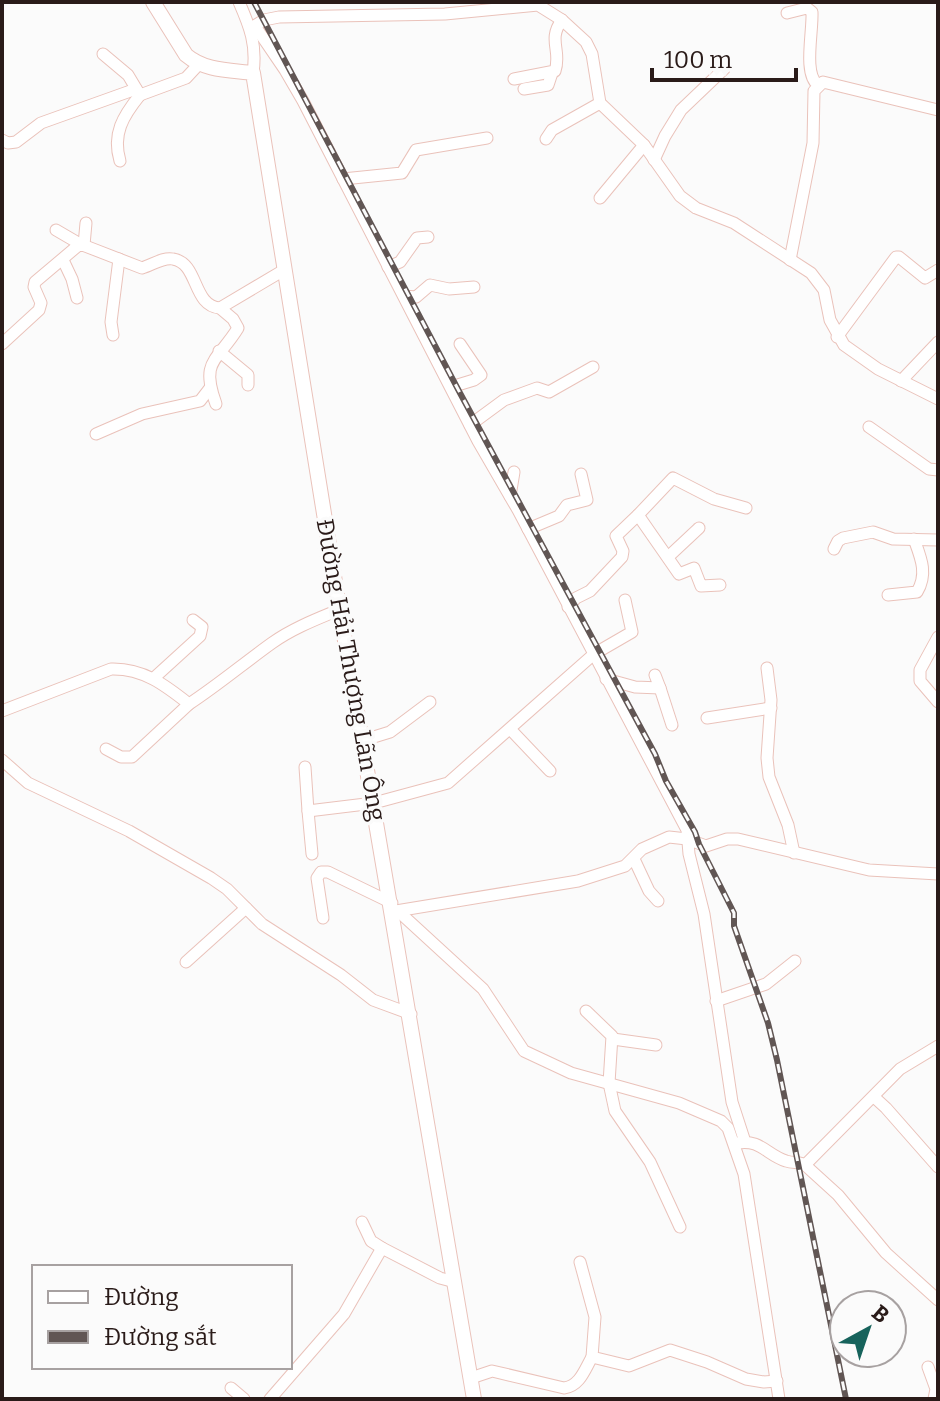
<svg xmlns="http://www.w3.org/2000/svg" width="940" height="1401" font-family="Bitter,serif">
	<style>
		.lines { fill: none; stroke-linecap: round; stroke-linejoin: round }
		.minor-casing { stroke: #eac2ba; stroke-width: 13 }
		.tertiary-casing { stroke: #eac2ba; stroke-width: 16 }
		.minor { stroke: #fff; stroke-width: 11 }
		.tertiary { stroke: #fff; stroke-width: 14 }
		.rail-casing { stroke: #615654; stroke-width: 6 }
		.rail { stroke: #fbfbfb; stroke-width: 3; stroke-dasharray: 9; stroke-linecap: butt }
		.labels { text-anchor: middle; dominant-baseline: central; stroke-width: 7; stroke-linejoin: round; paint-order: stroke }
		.street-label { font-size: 24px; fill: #2a1b19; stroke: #fbfbfb }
	</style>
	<rect width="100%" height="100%" fill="#fbfbfb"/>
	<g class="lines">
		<g class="minor-casing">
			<g id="minor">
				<path d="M239 2C250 27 257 45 253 73"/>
				<path d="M787 13 807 8 812 12C813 32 803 74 818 85"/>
				<polyline points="255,26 285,70 303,101 478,441 518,510 687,830 689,854 704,914 732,1102 745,1142"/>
				<polyline points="251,28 264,20 279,17 445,14 538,5 562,20 586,42 592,54 600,103 644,145 680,196 696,208 734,223 811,273 824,290 830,320 844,345 878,369 938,399"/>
				<polyline points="103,54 128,75 140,95 186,78 199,64"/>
				<path d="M514 79 555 71C562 51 547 40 562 20"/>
				<polyline points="524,89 548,85 552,73"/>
				<polyline points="546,139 552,130 600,103"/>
				<polyline points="2,140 8,143 16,142 41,123 136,89"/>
				<polyline points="654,160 665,136 681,110 725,68"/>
				<path d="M120 161C112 134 123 116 140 95"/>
				<polyline points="343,179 402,173 416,150 487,138"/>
				<polyline points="600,198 644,145"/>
				<polyline points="56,230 80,244"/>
				<polyline points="84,245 86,223"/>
				<polyline points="63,260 72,279 77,298"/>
				<polyline points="790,260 813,143 814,91 823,82 938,110"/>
				<polyline points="388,267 400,262 417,238 428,237"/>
				<polyline points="404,296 416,297 430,285 449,289 474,287"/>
				<polyline points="113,335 111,322 119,259"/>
				<polyline points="837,337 896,257 899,257 925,278 938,270"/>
				<path d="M2 344 39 310 41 303 34 287 35 282 80 244 142 268C152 265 163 257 173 259 199 263 192 306 220 308L284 270"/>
				<polyline points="219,351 248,375 248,385"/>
				<polyline points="901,381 938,342"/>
				<polyline points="451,387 474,380 481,375 460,344"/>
				<path d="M216 404C200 360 217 362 238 328L233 319 220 308"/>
				<polyline points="470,425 504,400 537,388 549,392 593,367"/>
				<polyline points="869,427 929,469 938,470"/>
				<polyline points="96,434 142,414 200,401 210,388"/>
				<polyline points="510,496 514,472"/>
				<polyline points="638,515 673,478 714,499 746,508"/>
				<polyline points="528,529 559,516 567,505 587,500 581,474"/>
				<polyline points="834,549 838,541 843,538 873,532 893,539 938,540"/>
				<polyline points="668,557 699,528"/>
				<path d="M888 595 917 592C928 574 921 558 914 539"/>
				<polyline points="568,607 576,598 590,591 622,557 623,551 616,536 638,515 679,574 694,568 701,586 720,585"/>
				<polyline points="938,637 920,670 920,681 938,702"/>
				<polyline points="767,668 771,700 767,758 769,777 788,825 794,853"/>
				<polyline points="155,677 200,636 202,627 193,620"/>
				<polyline points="606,679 635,687 660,688 655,675"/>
				<polyline points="660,688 672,725"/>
				<path d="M2 711 111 669C143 668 165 685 189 704 218 685 244 663 272 643 293 628 317 619 341 609"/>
				<polyline points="707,718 771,708"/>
				<polyline points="510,729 550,771"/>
				<polyline points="364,740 390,732 430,702"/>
				<polyline points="106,749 121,757 132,757 189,704"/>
				<polyline points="2,760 28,783 129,831 211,878 227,889 262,924 341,975 373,1000 411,1014"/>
				<polyline points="305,767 308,811 374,803 448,783 594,654 632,632 625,600"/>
				<polyline points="308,811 312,854"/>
				<polyline points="634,859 649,891 658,901"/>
				<polyline points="396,911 578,881 625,866 642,849 669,837 687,839 706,846 727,839 738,839 869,870 938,874"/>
				<polyline points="398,911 483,989 524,1051 571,1073 679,1103 721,1121 728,1128 744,1174 779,1399"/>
				<polyline points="323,918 317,878 321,872 328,872 392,903"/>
				<polyline points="186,962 246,908"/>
				<polyline points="716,1001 766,984 795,961"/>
				<polyline points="586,1011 612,1036 609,1083 615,1111 650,1162 680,1227"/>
				<polyline points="613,1039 656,1045"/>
				<polyline points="874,1097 886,1108 938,1167"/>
				<path d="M738 1143C760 1139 767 1155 786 1161 794 1164 798 1161 805 1165L838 1195 886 1253 938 1300"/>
				<polyline points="805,1165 900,1069 938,1046"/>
				<polyline points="362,1222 371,1241 382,1248"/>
				<polyline points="580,1262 595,1317 592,1357 629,1366 670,1350 707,1362 746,1379 764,1382 777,1381"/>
				<polyline points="928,1367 936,1389 934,1399"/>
				<path d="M471 1378 492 1371 564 1388C580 1386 585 1369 592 1357"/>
				<polyline points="231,1388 244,1399"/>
				<polyline points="270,1399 344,1314 382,1248 440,1278 455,1282"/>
			</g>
		</g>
		<g class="tertiary-casing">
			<path id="tertiary" d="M153 2 186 55C205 71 229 70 253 73L335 582 474 1399"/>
		</g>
		<use href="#minor" class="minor"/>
		<use href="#tertiary" class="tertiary"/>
		<g class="rail-casing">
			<polyline id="rail" points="254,2 460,393 655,754 666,781 695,832 699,844 734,913 734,926 768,1023 777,1060 846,1399"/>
		</g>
		<use href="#rail" class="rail"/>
	</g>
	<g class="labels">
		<g class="street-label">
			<text transform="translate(351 670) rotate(80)">Đường Hải Thượng Lãn Ông</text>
		</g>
	</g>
	<rect width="940" height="1401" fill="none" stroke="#2a1b19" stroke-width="8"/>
	<rect x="32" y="1265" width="260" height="104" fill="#fbfbfb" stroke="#a7a1a1" stroke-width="2"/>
	<rect x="48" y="1291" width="40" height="12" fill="#ffffff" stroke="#a7a1a1" stroke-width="2"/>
	<text x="104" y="1305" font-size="24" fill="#2a1b19">Đường</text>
	<rect x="48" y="1331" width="40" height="12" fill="#615654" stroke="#a7a1a1" stroke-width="2"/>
	<text x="104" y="1345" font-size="24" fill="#2a1b19">Đường sắt</text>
	<g transform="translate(868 1329) rotate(40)"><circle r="38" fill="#fbfbfb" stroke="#a7a1a1" stroke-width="2"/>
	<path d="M0-6L14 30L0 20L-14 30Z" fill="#17635c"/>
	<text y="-12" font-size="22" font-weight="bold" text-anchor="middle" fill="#2a1b19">B</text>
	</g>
	<path d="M652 68v12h144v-12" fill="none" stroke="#2a1b19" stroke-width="4"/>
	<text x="664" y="68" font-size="24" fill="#2a1b19" stroke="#fbfbfb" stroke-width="6" paint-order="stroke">100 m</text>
</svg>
